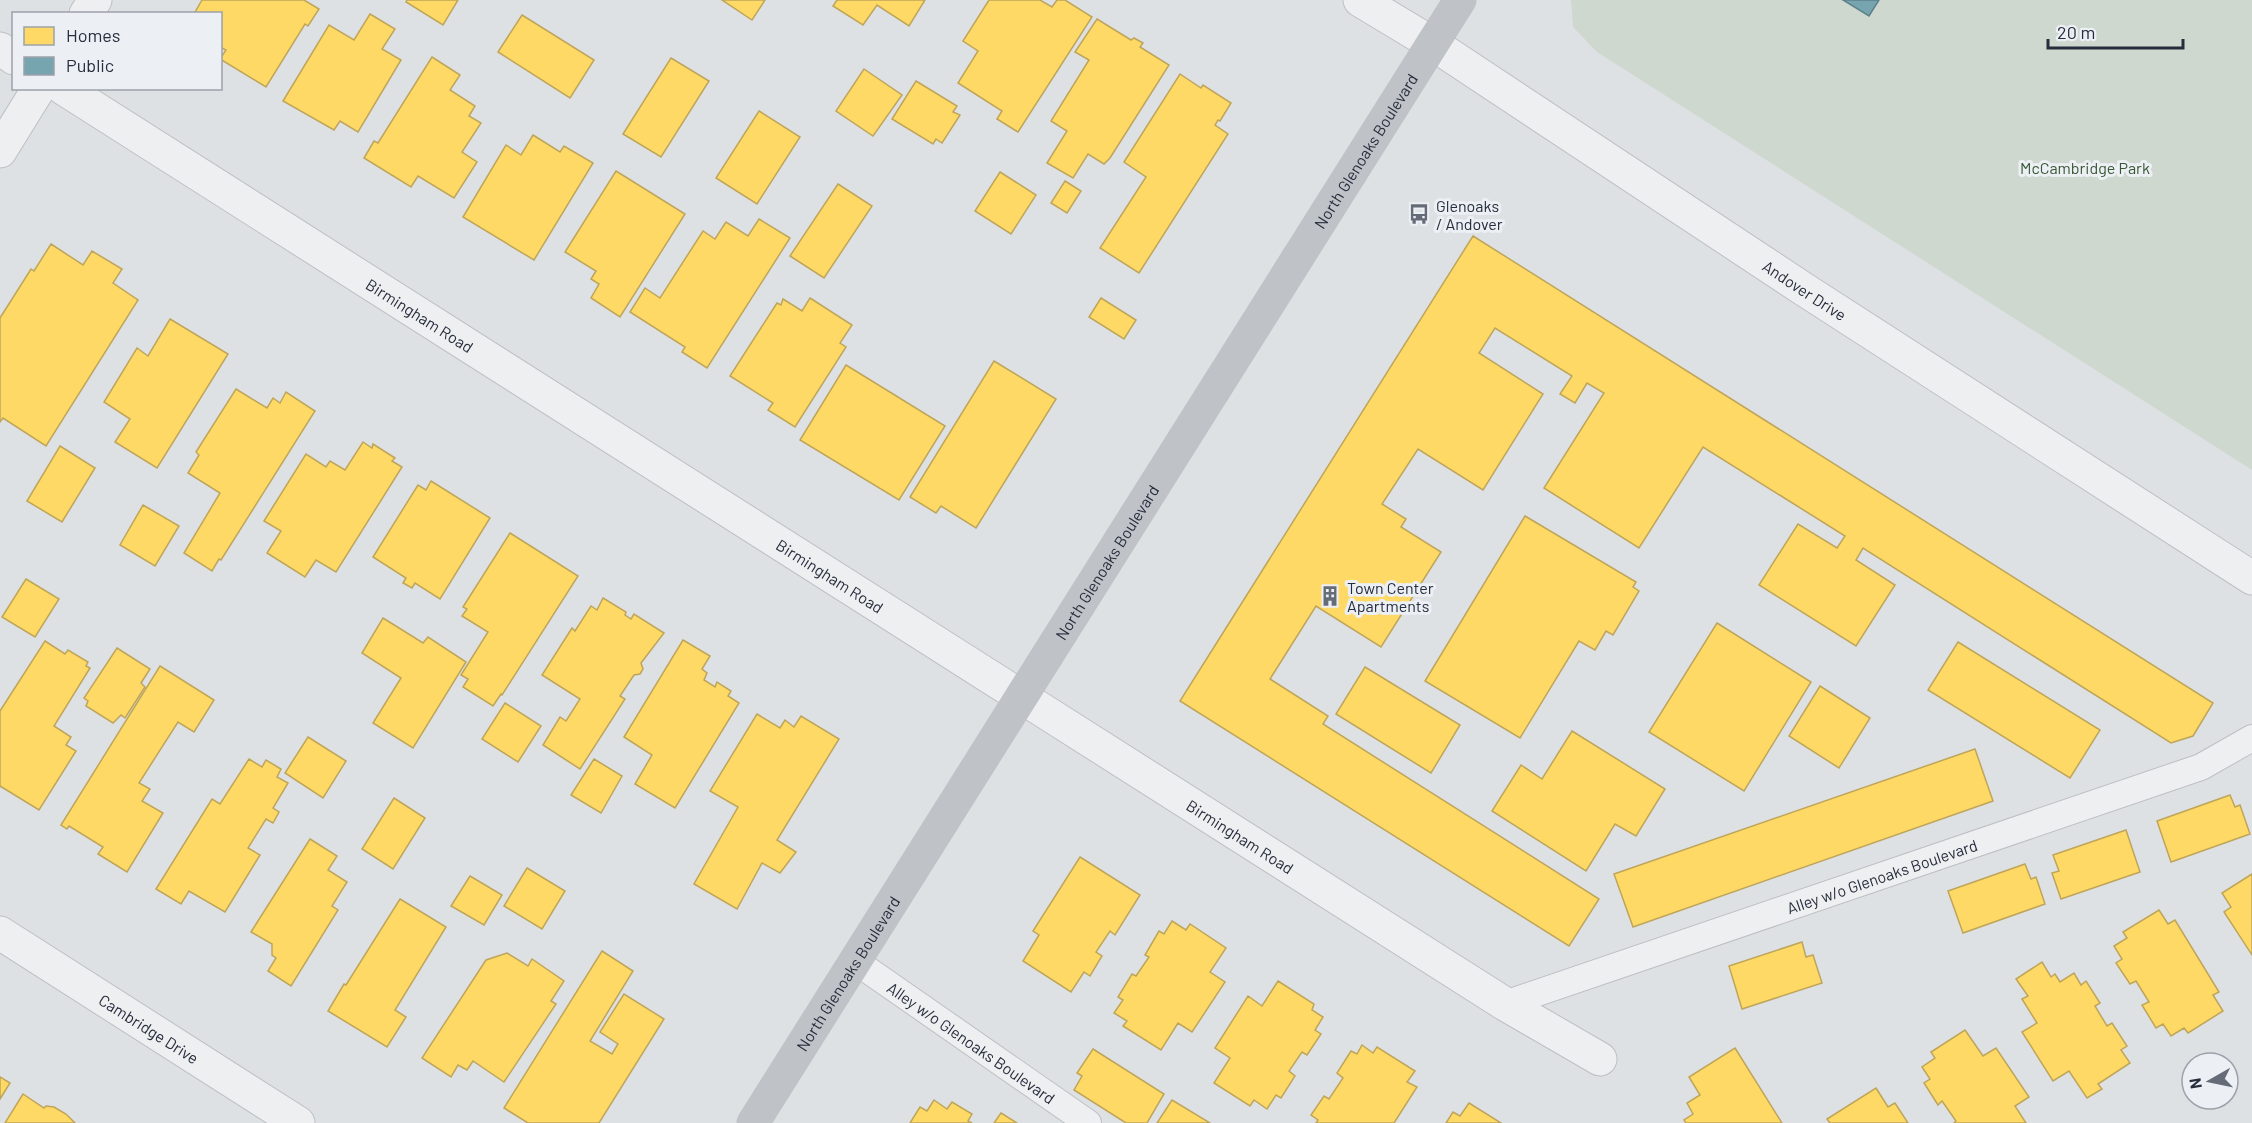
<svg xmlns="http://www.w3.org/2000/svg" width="2252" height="1123" font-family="Barlow,sans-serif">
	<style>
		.green { fill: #ced8cf }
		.homes { fill: #ffd966; stroke: #bea559; stroke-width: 1.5 }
		.public { fill: #76a5af; stroke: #5e818c; stroke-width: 1.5 }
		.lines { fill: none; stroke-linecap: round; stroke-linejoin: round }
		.lane-casing { stroke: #bdbfc2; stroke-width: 28 }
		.street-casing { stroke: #bdbfc2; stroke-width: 35 }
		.lane { stroke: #eeeff1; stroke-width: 26 }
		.street { stroke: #eeeff1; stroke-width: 33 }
		.secondary { stroke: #bfc2c7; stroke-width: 33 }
		.labels { text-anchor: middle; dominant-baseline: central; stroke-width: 6; stroke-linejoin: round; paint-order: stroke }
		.street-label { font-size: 16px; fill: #262d3c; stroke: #eceff4 }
		.park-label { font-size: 16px; fill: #385834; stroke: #eceff4 }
		.poi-label { font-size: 16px; fill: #262d3c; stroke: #eceff4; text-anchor: start }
	</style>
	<rect width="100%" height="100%" fill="#dee1e4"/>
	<polygon class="green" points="1571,0 2252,0 2252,470 1597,52 1573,27"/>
	<g class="homes">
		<polygon points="202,0 304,0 319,9 308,26 305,24 266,87 220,59 226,50 220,47 220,14 194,14"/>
		<polygon points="407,0 458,0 443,25 406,2"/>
		<polygon points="722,0 765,0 752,20"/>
		<polygon points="837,0 925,0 909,26 877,5 863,25 833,6"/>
		<polygon points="989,0 1040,0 1052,7 1057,0 1065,0 1092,17 1018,132 997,119 1002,111 958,83 978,51 963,41"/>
		<polygon points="370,14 395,29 382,49 401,60 358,132 340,121 334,130 283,101 329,25 354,40"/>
		<polygon points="522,15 594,60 570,98 498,52"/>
		<polygon points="1097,19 1131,40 1134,38 1143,43 1140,47 1169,65 1110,158 1104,164 1088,154 1073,178 1047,163 1067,131 1051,121 1089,60 1075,52"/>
		<polygon points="432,57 460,75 450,90 475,106 469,116 481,123 462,152 477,162 454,198 418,176 411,187 364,158 374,141 378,143"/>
		<polygon points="671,58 709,81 661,157 623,134"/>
		<polygon points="864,69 902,95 873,136 836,111"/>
		<polygon points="1180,74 1201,88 1203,85 1231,103 1220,121 1218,120 1215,125 1228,134 1139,273 1100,248 1146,177 1124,162"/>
		<polygon points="916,81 957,106 953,112 960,115 942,143 936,139 933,144 892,119"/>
		<polygon points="759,111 800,137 757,204 716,178"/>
		<polygon points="533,135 560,152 564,146 593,163 534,260 463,217 506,145 521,155"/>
		<polygon points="616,171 685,214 620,317 591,298 599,284 591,279 596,271 565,252"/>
		<polygon points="1000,172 1036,195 1011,234 975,211"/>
		<polygon points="1065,181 1081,191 1067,213 1051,203"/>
		<polygon points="838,184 872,206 824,278 790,256"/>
		<polygon points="759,219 790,238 707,368 682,352 685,347 630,312 645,288 660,298 703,231 715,239 726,222 748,236"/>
		<polygon points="1473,236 2213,703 2193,736 2171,743 1863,548 1856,560 1895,585 1856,646 1759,585 1798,524 1837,548 1845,536 1703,447 1639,548 1544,488 1604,393 1587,383 1575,403 1560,394 1572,376 1495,328 1479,353 1543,394 1483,490 1418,449 1382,504 1406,519 1401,527 1441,552 1381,647 1316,606 1270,679 1328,716 1323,724 1599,899 1569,946 1180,701"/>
		<polygon points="51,244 83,265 92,251 122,269 113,283 138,300 46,446 3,418 0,422 0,318 31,269 34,271"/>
		<polygon points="810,298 852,325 840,343 846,347 795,427 768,410 773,403 730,376 777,303 781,305 783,299 802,311"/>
		<polygon points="1101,298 1136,320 1124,339 1089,317"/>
		<polygon points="170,319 228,354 157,468 115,442 130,419 104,402 137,348 148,356"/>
		<polygon points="994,361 1056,399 976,528 941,506 936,513 910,497"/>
		<polygon points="846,365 945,426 899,500 800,440"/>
		<polygon points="236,389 267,408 273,398 280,403 286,392 315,411 221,560 219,559 212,571 184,553 220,493 188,473 199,455 196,452"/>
		<polygon points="363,442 372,448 373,444 395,458 392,461 402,467 336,572 316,560 305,577 267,553 281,531 264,521 306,454 326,467 330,461 345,470"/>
		<polygon points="60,446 95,468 62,522 27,501"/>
		<polygon points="431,481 490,518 440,599 415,583 412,588 403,583 406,578 373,557 418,485 426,490"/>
		<polygon points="143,505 179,526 155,566 120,545"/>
		<polygon points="1525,516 1636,582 1633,587 1639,591 1613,635 1606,631 1595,650 1579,641 1520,738 1425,681"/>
		<polygon points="510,533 578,576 502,695 501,694 493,706 463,687 468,679 461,675 488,632 462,616 467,609 463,607"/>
		<polygon points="26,579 59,599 35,637 2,617"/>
		<polygon points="603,598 626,612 625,615 631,619 634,614 664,633 641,663 643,669 640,674 634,675 620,696 625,699 580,769 543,745 560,717 566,721 580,699 542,675 572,628 575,631 591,606 597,610"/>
		<polygon points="383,618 423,643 428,637 466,662 413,748 373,723 401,678 362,653"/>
		<polygon points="1717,623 1811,682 1744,791 1649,732"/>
		<polygon points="683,640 710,656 702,669 707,673 704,680 715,687 717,682 731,691 728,696 739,703 675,808 635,784 652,755 624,737"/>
		<polygon points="45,641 65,654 68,650 88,662 86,666 90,668 54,726 71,737 66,745 76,751 39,810 0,786 0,711"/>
		<polygon points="1958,642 2100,730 2070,778 1928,690"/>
		<polygon points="117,648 150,669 141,683 145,687 125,718 121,715 113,723 86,706 88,701 84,698"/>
		<polygon points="160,666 214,700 194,732 178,722 139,783 150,789 142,801 163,813 127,872 98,854 103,847 69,826 67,829 61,825"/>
		<polygon points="1365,667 1460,725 1431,773 1336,714"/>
		<polygon points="1820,686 1870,718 1839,768 1789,736"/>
		<polygon points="505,703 541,726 518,762 482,739"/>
		<polygon points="757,714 780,728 785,720 794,727 801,716 839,739 777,840 796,852 780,873 762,863 737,909 694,884 738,807 710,791"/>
		<polygon points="1572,731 1665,789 1636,836 1615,824 1586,871 1492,811 1521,765 1542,779"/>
		<polygon points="308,737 346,761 323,798 285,773"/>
		<polygon points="1975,749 1993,801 1633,927 1614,874"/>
		<polygon points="249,759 262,767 266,760 281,769 277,777 288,783 273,808 279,812 273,823 266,819 248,848 260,855 225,912 189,891 181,904 156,889 212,799 220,804"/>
		<polygon points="594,759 622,776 601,813 571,795"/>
		<polygon points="2230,795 2235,807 2240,805 2250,834 2171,862 2157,821"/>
		<polygon points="394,798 425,818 393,869 362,849"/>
		<polygon points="2126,830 2140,872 2061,899 2052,873 2059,871 2053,855"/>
		<polygon points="310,839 337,856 328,870 347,882 332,906 338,910 291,986 268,971 276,958 272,955 272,944 251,932"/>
		<polygon points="1080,857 1140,895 1115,935 1110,931 1096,952 1102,956 1090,976 1084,972 1071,992 1023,961 1039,935 1033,931"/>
		<polygon points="2025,864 2031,879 2036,877 2045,904 1963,933 1948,891"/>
		<polygon points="527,868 565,891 542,929 504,906"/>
		<polygon points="2252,874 2252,955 2224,912 2231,907 2222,893"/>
		<polygon points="470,876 502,895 484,925 451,906"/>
		<polygon points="400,899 446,927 395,1010 406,1017 387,1047 328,1011 344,984 346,985"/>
		<polygon points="2159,910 2168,924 2175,920 2219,992 2213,995 2223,1011 2188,1033 2184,1028 2171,1036 2163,1024 2156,1028 2142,1005 2149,1002 2136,981 2130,984 2116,963 2122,959 2114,946 2127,938 2123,932"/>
		<polygon points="1172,921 1186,930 1190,924 1226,948 1210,972 1225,982 1192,1032 1178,1023 1161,1050 1123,1026 1127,1021 1114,1013 1123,1000 1118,997 1132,974 1136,976 1149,957 1145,955 1159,931 1164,934"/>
		<polygon points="1802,942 1806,957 1813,955 1822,983 1742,1009 1729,966"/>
		<polygon points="602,951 633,971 590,1041 612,1054 618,1044 600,1032 624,994 664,1019 599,1123 528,1123 504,1108"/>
		<polygon points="507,953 528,966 532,959 564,981 551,1001 556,1004 504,1082 473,1061 467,1070 458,1065 451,1077 422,1058 486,960"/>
		<polygon points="2042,962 2051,977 2055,974 2060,982 2074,973 2081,985 2086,981 2100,1003 2095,1006 2107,1026 2112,1023 2127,1046 2121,1050 2130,1063 2098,1084 2102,1089 2087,1098 2069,1071 2053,1081 2022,1032 2037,1023 2022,999 2028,996 2016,979"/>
		<polygon points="1278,981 1314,1004 1312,1010 1323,1017 1315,1030 1321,1034 1307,1055 1302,1052 1289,1071 1295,1076 1281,1098 1276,1095 1267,1109 1254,1100 1250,1106 1214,1083 1230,1058 1215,1048 1248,996 1262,1006"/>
		<polygon points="1965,1030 1983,1056 1996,1048 2029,1097 2015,1106 2026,1123 1954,1123 1956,1121 1942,1101 1938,1105 1924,1083 1930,1079 1922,1067 1935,1058 1931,1052"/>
		<polygon points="1362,1045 1373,1053 1377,1047 1415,1071 1407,1082 1417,1087 1394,1123 1316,1123 1318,1120 1311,1115 1324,1096 1329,1099 1343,1078 1337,1073 1351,1051 1357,1054"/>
		<polygon points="1735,1048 1782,1123 1686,1123 1684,1120 1693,1114 1687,1103 1700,1095 1689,1077"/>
		<polygon points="1093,1049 1164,1094 1147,1123 1126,1123 1074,1090 1082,1076 1077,1073"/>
		<polygon points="0,1077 10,1083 0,1099"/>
		<polygon points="1876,1088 1888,1107 1895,1103 1908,1123 1830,1123 1827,1119"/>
		<polygon points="23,1094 44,1108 46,1106 54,1107 66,1114 75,1123 5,1123"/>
		<polygon points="934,1100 947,1109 952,1102 972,1114 968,1121 972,1123 910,1123 920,1107 927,1111"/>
		<polygon points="1172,1100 1210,1123 1157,1123"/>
		<polygon points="1469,1103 1501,1123 1446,1123 1453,1112 1460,1116"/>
		<polygon points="1001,1113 1017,1123 994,1123"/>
	</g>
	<polygon class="public" points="1843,0 1879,0 1869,16"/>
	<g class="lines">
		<g class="lane-casing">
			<g id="lane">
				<path id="s1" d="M855 961 1088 1123"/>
				<path id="s2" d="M1505 1004 2201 767 2252 738"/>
			</g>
		</g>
		<g class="street-casing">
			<g id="street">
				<path id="s3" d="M1360 0 1433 44 1805 290 2252 578"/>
				<polyline points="86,14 95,0"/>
				<polyline points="0,49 14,58"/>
				<path id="s4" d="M63 88 1505 1004 1600 1059"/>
				<polyline points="0,151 39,88"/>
				<path id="s5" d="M0 933 298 1123"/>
			</g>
		</g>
		<use href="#lane" class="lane"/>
		<use href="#street" class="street"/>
		<path class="secondary" id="s6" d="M753 1123 1460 0"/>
	</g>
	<defs>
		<g id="bus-bare" transform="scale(1.62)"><path d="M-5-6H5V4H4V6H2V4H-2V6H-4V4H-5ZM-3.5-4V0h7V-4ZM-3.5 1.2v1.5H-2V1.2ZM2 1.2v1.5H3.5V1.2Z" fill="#666c77" stroke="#eceff4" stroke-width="2.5" paint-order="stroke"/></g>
		<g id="building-bare" transform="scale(1.62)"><path d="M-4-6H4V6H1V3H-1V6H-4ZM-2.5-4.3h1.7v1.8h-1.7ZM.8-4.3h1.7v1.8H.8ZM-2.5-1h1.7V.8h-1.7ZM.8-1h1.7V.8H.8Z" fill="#666c77" stroke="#eceff4" stroke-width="2.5" paint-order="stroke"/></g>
	</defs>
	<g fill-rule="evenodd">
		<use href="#bus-bare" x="1419" y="214"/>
		<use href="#building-bare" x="1330" y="596"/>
	</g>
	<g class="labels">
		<g class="street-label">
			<text stroke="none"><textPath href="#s6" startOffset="1149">North Glenoaks Boulevard</textPath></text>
			<text stroke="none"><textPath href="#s3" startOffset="531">Andover Drive</textPath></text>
			<text stroke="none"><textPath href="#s4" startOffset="423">Birmingham Road</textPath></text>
			<text stroke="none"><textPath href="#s6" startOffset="663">North Glenoaks Boulevard</textPath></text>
			<text stroke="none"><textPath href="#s4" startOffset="909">Birmingham Road</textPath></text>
			<text stroke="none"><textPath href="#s4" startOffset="1395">Birmingham Road</textPath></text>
			<text stroke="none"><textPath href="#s2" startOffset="398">Alley w/o Glenoaks Boulevard</textPath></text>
			<text stroke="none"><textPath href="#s6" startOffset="177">North Glenoaks Boulevard</textPath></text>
			<text stroke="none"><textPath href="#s5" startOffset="177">Cambridge Drive</textPath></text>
			<text stroke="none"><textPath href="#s1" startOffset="142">Alley w/o Glenoaks Boulevard</textPath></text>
		</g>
		<g class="park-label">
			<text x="2085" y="167">McCambridge Park</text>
		</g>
		<g class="poi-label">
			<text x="1436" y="205">Glenoaks<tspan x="1436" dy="18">/ Andover</tspan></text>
			<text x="1347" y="587">Town Center<tspan x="1347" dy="18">Apartments</tspan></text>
		</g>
	</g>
	<rect x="12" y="12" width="210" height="78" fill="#eceff4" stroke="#9da1aa" stroke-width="1.5"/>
	<rect x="24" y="27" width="30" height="18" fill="#ffd966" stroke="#9da1aa" stroke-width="1.5"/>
	<text x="66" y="42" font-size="18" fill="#262d3c">Homes</text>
	<rect x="24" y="57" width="30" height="18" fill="#76a5af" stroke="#9da1aa" stroke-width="1.5"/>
	<text x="66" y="72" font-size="18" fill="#262d3c">Public</text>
	<g transform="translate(2210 1081) rotate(261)"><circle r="28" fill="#eceff4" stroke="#9da1aa" stroke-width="1.5"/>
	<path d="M0-4.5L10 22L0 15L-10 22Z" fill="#666c77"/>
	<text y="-9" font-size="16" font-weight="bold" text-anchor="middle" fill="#262d3c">N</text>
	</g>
	<path d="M2048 39v9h135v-9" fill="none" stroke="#262d3c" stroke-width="3"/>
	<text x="2057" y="39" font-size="18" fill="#262d3c" stroke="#eceff4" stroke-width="4.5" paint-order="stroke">20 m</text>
</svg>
